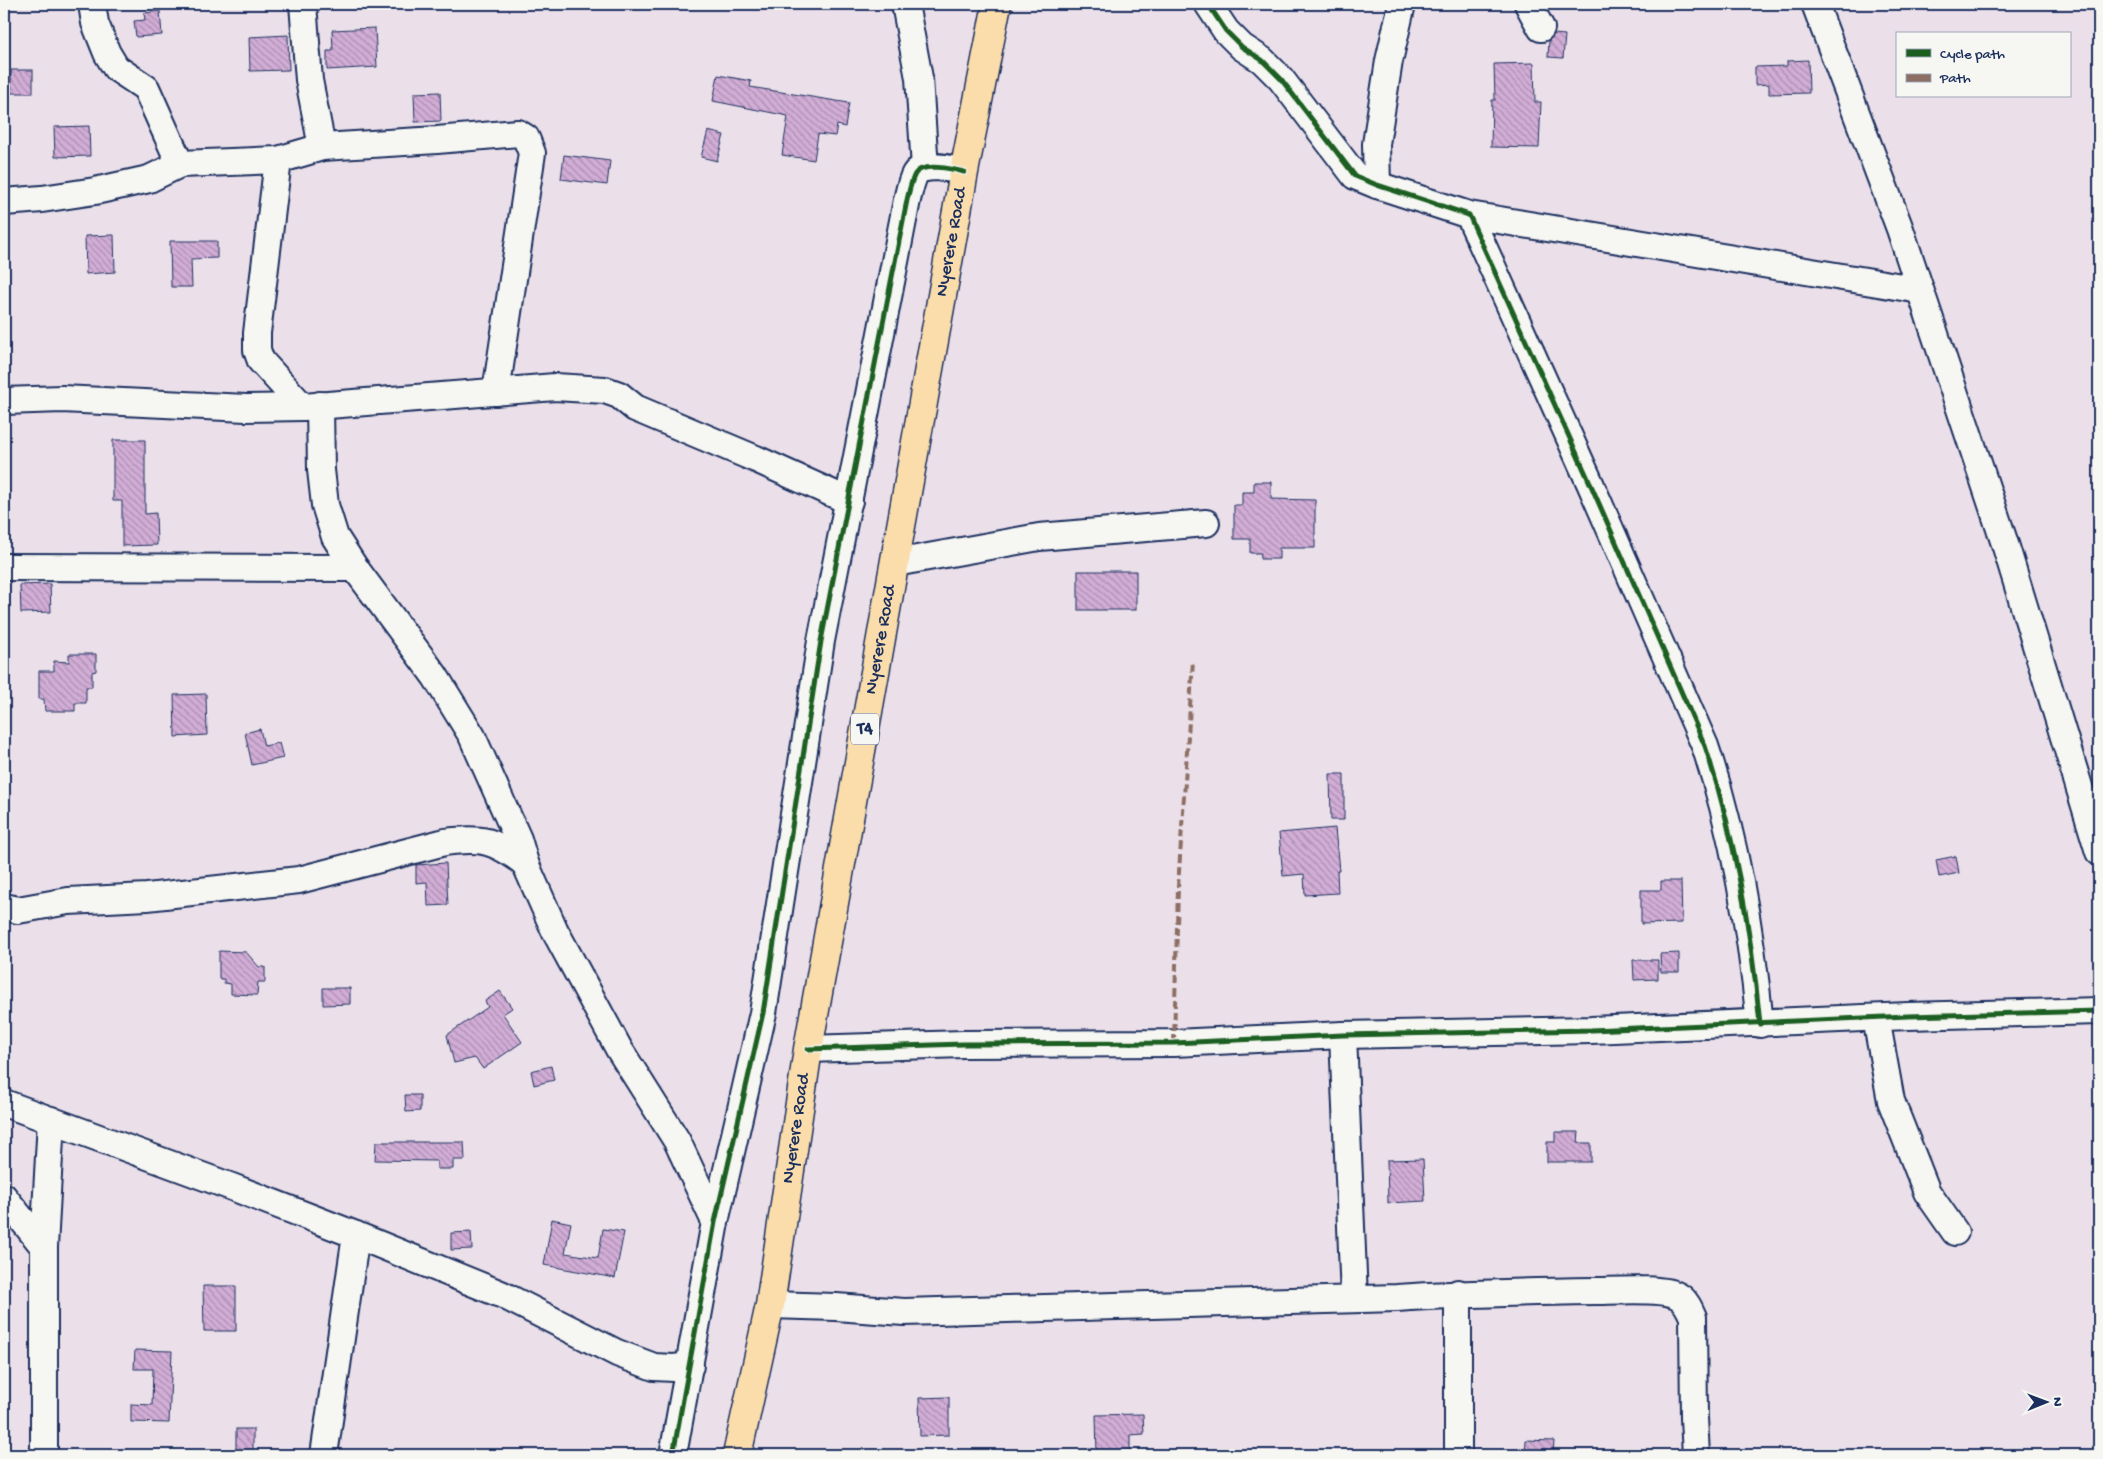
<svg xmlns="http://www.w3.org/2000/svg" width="2103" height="1459" font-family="'Gochi Hand',sans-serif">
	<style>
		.building { fill: url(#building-back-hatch); stroke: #1b2f5e }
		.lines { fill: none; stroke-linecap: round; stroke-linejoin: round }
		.minor-casing { stroke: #1b2f5e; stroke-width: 30 }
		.highway-casing { stroke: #1b2f5e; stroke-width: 31 }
		.minor { stroke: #f6f6f2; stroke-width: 26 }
		.highway { stroke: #fbddab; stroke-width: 28 }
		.quiet { stroke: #8d6e63; stroke-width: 4; stroke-dasharray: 8 4; stroke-linecap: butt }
		.cycleway-casing { stroke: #f6f6f2; stroke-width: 8 }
		.cycleway { stroke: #1b5e20; stroke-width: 5 }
		.labels { text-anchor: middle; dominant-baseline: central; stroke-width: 4; stroke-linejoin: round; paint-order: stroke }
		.shield { fill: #f6f6f2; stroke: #5d6b8a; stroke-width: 1 }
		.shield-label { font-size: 18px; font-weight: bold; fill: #1b2f5e }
		.street-label { font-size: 19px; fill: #1b2f5e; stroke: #f6f6f2 }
	</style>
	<defs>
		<pattern id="building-back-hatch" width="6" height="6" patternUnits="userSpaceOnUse" patternTransform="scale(1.25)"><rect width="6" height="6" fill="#d2add6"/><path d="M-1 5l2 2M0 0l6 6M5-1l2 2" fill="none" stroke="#aa8db1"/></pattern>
	</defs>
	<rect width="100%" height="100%" fill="#ebe0ea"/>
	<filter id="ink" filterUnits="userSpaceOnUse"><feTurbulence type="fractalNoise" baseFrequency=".02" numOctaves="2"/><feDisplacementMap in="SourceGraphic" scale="10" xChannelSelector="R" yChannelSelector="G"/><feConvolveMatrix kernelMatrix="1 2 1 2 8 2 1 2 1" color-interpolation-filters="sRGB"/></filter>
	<g filter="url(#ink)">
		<g class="building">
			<polygon points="160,11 162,35 136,37 134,21 145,20 144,13"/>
			<polygon points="375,28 377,67 327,70 327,51 333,51 332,30"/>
			<polygon points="1554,34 1565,35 1563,58 1548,57 1549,40"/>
			<polygon points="288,35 289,70 250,71 249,37"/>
			<polygon points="1808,60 1809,93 1769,94 1769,84 1755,85 1755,67 1787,66 1787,61"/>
			<polygon points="1534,63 1535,102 1541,102 1539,148 1491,147 1492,100 1495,100 1494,64"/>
			<rect x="11" y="70" width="22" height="23"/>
			<polygon points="718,75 751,81 750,87 849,103 845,127 837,125 835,136 818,134 814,160 782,155 788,116 713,101"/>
			<polygon points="440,92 441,121 415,122 414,93"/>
			<polygon points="89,126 90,156 55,157 54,127"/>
			<polygon points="708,131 724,135 717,161 701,157"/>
			<polygon points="564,155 610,161 607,185 561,179"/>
			<polygon points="114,235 115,272 86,274 85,236"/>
			<polygon points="170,241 217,241 217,258 191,259 192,287 171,287"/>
			<polygon points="113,440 145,440 145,514 156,513 157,545 122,546 122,501 113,501"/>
			<polygon points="1254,482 1271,482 1271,499 1315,500 1315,548 1279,548 1279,559 1260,559 1261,553 1250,553 1250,539 1234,539 1234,505 1242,505 1242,492 1254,492"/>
			<rect x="1078" y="571" width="58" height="39"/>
			<polygon points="50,584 51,612 21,613 20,585"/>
			<polygon points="69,654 96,654 96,671 92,672 92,687 86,687 86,703 75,703 75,711 45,711 44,699 39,699 39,671 54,671 54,661 69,662"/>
			<polygon points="206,694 207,735 175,737 174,695"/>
			<polygon points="260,729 264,746 279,743 283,758 252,765 245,733"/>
			<polygon points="1330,774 1344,774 1344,820 1331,820"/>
			<polygon points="1335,828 1339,871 1337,871 1338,893 1305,895 1304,874 1283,876 1279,833"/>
			<polygon points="1956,856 1959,873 1939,877 1936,860"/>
			<polygon points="446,863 448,905 428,906 427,882 416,883 416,865"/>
			<polygon points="1661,881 1681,881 1682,923 1641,924 1641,890 1661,890"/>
			<polygon points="219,951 246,952 259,967 265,967 265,982 258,982 257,995 231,994 231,984 224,983 224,979 219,979"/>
			<polygon points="1679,953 1679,972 1661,972 1660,954"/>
			<polygon points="1633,960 1658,960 1658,979 1634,980"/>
			<polygon points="323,988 350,988 350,1004 323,1005"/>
			<polygon points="500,991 512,1008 503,1014 522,1042 483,1069 475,1058 454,1063 447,1035 488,1007 485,1001"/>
			<polygon points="551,1066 554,1080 534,1085 531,1071"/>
			<polygon points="405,1095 420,1095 420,1111 406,1112"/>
			<polygon points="1555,1132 1579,1132 1578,1143 1591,1143 1591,1162 1547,1162 1547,1142 1555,1142"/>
			<polygon points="376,1142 464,1142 465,1160 453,1160 453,1169 437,1169 437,1161 375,1160"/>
			<polygon points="1423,1159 1425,1201 1388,1203 1387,1160"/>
			<polygon points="552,1219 571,1223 565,1253 598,1258 603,1229 624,1232 615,1278 544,1265"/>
			<polygon points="471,1232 472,1249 451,1250 451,1233"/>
			<polygon points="203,1286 236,1286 236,1331 204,1331"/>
			<polygon points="135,1350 172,1351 169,1423 131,1422 131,1404 152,1405 153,1369 134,1369"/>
			<polygon points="949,1397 949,1435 920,1436 919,1398"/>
			<polygon points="1143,1414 1144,1434 1130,1435 1130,1455 1097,1455 1096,1415"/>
			<rect x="236" y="1429" width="17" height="23"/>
			<polygon points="1526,1440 1554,1441 1553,1455 1525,1455"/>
		</g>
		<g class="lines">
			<g class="minor-casing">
				<g id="minor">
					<polyline points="92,4 95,23 107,53 116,68 146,88 180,164"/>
					<polyline points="303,4 309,80 322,147"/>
					<polyline points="905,4 919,78 925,168"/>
					<path d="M1208 4 1226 31 1242 47 1262 60 1281 79 1355 176 1377 185 1469 215 1590 483 1705 746C1735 836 1751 930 1760 1024"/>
					<polyline points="1528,4 1541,28"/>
					<polyline points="1815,4 1900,229 2006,547 2099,852"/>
					<polyline points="278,160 257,333 257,350 261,361 303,407"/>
					<polyline points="1377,185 1376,144 1389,61 1402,4"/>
					<polyline points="4,202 42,199 95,191 149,179 180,164 278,160 322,147 437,140 518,133 526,138 532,153 496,392"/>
					<polyline points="1469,215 1920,290"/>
					<polyline points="4,401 62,399 246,408 303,407 555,387 605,390 619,395 635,408 756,459 849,501"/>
					<polyline points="320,405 321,470 325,505 335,537 355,568 435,676 472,736 518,839 525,863 555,931 619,1049 677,1141 715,1222"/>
					<polyline points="895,563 1039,537 1206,523"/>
					<polyline points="4,567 355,568"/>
					<path d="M4 907 18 910 68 901 147 897 299 880 445 842C482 837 494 840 525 863"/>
					<polyline points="1876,1018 1891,1101 1927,1192 1955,1232"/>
					<polyline points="1343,1035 1354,1298"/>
					<polyline points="808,1049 963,1044 1174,1043 1343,1035 1591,1030 1908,1016 2099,1011"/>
					<polyline points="4,1103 232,1187 356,1235 503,1295 617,1353 654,1367 674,1368 690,1366"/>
					<polyline points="4,1197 44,1247"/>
					<path d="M770 1305 836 1307 904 1312 1397 1298C1463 1293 1529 1292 1595 1291 1612 1291 1664 1287 1678 1296 1686 1300 1690 1310 1693 1317L1694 1418 1696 1455"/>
					<polyline points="44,1455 44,1247 51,1120"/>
					<polyline points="324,1455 356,1235"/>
					<path d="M673 1455 715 1222 763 1013 821 641 907 200C909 192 911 181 915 174 922 162 953 169 964 172"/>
					<polyline points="1458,1455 1458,1293"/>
				</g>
			</g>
			<g class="highway-casing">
				<g id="highway">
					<path id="s1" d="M737 1455 770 1305 808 1049 964 172 997 4"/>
				</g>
			</g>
			<use href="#minor" class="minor"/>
			<use href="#highway" class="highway"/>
			<polyline class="quiet" points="1174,1043 1178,887 1193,661"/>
			<g class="cycleway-casing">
				<g id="cycleway">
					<path d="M1208 4 1226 31 1242 47 1262 60 1281 79 1355 176 1377 185 1469 215 1590 483 1705 746C1735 836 1751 930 1760 1024"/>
					<polyline points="808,1049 963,1044 1174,1043 1343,1035 1591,1030 1908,1016 2099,1011"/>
					<path d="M673 1455 715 1222 763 1013 821 641 907 200C909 192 911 181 915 174 922 162 953 169 964 172"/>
				</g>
			</g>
			<use href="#cycleway" class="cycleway"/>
		</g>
	</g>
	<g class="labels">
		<rect class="shield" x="851" y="713.5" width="28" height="31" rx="4"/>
		<g class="shield-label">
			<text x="865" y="729">T4</text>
		</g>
		<g class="street-label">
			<text stroke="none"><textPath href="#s1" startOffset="1232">Nyerere Road</textPath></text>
			<text stroke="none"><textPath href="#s1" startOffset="828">Nyerere Road</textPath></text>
			<text stroke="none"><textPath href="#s1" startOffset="332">Nyerere Road</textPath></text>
		</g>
	</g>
	<rect width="2103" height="1459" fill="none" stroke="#f6f6f2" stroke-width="20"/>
	<rect x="10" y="10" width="2083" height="1439" fill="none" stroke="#1b2f5e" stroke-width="2" filter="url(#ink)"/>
	<rect x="1896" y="32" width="175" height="65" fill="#f6f6f2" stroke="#9ea6b7"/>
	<rect x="1906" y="49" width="25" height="8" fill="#1b5e20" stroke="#9ea6b7"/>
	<text x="1940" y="58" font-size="15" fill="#1b2f5e">Cycle path</text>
	<rect x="1906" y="74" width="25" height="8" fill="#8d6e63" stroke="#9ea6b7"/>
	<text x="1940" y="82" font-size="15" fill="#1b2f5e">Path</text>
	<g transform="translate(2046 1402) rotate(89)" stroke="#f6f6f2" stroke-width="4" paint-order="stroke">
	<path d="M0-4L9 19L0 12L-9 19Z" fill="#1b2f5e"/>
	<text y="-8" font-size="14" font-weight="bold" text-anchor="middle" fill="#1b2f5e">N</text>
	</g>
</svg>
